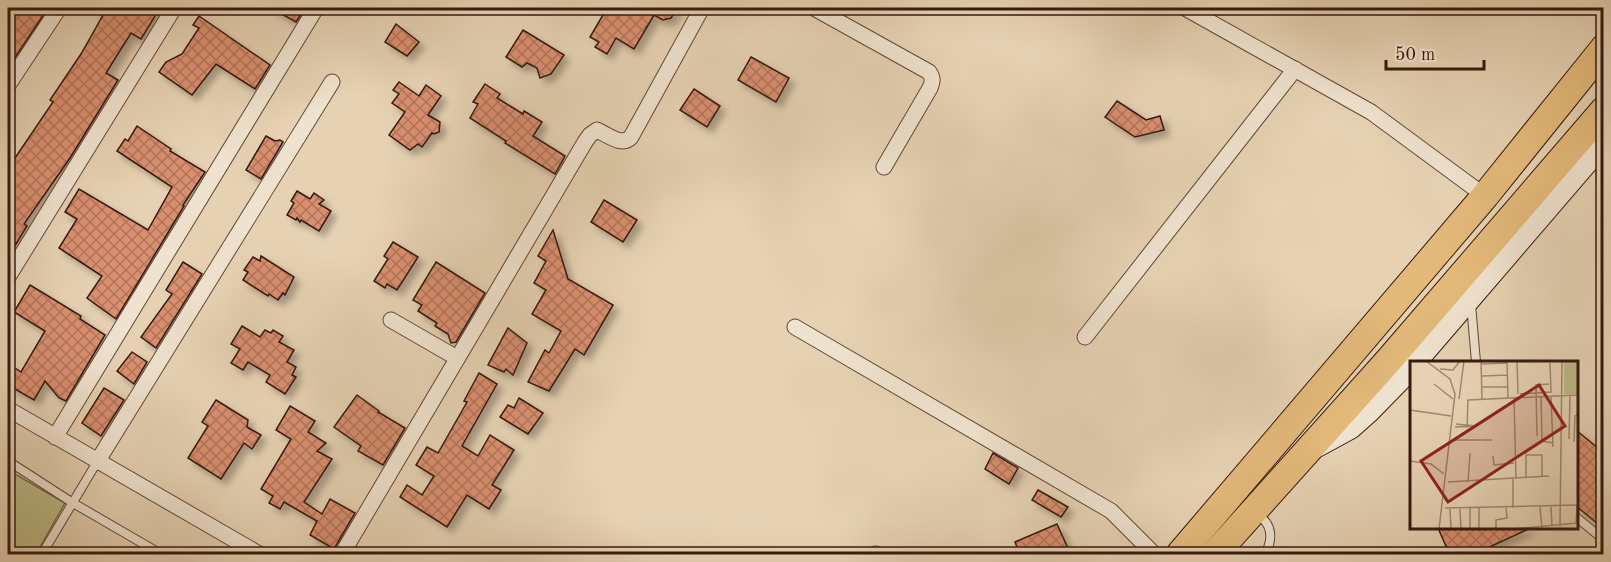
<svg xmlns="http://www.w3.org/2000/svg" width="1611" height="562" font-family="'Old Standard TT',serif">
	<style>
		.garden { fill: #bcba88; stroke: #7a6a4b; stroke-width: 1.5 }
		.building { fill: url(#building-cross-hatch); stroke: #37190e; stroke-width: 1.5; filter: url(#shadow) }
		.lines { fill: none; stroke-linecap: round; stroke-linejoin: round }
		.lane-casing { stroke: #634737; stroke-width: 10 }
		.street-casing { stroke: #634737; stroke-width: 17 }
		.secondary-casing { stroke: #37190e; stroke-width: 23 }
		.highway-casing { stroke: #37190e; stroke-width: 29 }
		.lane { stroke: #efe2ce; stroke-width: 8 }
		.street { stroke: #efe2ce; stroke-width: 15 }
		.secondary { stroke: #efe2ce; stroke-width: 21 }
		.highway { stroke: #e3b97a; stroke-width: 27 }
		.inset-road { fill: none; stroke: #a08871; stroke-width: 1.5 }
		.view { fill: #8f2418; fill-opacity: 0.15; stroke: #8f2418; stroke-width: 3 }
		.inset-edge { fill: none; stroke: #37190e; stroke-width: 3 }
	</style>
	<defs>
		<pattern id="building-cross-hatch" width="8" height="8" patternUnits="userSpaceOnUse" patternTransform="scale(1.5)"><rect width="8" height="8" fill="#d98f70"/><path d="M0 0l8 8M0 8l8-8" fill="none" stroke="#b1745a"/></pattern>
		<filter id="shadow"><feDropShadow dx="5.5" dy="5.5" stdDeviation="3" flood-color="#0004"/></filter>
	</defs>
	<rect width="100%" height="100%" fill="#e6d2b3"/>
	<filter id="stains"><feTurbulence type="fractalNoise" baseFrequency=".00333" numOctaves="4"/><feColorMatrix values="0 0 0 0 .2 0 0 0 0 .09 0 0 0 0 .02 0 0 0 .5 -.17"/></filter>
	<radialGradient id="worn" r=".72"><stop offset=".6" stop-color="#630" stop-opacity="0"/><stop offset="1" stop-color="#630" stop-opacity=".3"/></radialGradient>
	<polygon class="garden" points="8,470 65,503 36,554 8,554"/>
	<g class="building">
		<polygon points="10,8 48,8 8,68 8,12"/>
		<polygon points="92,8 160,8 141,39 131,33 106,73 118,80 70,158 24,224 27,226 8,257 8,158 13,161 53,102 50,100 81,54 103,15"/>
		<polygon points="271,8 305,8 296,22"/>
		<polygon points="607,8 677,8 671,18 663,20 654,15 634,49 616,38 607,54 595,47 599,42 590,37"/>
		<polygon points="199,16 270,65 255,89 216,64 192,95 159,72 166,62 182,54 199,28 193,25"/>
		<polygon points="396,24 419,42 407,56 385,42"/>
		<polygon points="523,30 564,55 551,74 540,78 537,68 527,63 522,67 506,57"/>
		<polygon points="751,57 789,78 776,102 738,80"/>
		<polygon points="399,82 419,96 426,85 441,96 428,115 440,122 439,132 434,134 432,133 422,147 418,144 410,150 389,135 405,112 392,103 399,94 393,90"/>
		<polygon points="485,84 500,94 497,98 523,114 524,111 542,122 533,136 565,156 555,174 505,143 506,141 470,118 478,104 473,102"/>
		<polygon points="694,89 720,106 707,127 680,110"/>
		<polygon points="1117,101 1146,120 1160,116 1164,130 1135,137 1105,117"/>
		<polygon points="137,126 171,149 170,151 205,172 183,205 184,206 116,319 87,298 102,276 59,248 77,219 65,212 79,189 148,230 172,187 117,151 125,139 128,141"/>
		<polygon points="266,136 275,141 280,140 283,142 261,179 246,170"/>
		<polygon points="297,191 310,199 314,193 324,200 319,204 331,211 319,231 301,220 300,222 297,218 296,220 287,215 294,203 291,201"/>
		<polygon points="604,200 637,220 623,242 591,222"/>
		<polygon points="553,230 568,279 613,305 584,355 575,349 549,391 528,382 545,350 549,353 561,331 532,314 546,290 534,283 546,261 538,256"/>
		<polygon points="393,242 418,257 397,290 387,284 385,288 374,281 388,259 384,256"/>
		<polygon points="261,256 294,277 285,295 283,293 278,300 269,294 268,296 243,280 248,272 244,270 253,257 260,261"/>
		<polygon points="183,262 202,274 156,348 141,337 172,294 166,290"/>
		<polygon points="436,262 485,293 456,342 451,343 448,334 435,326 437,323 418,311 422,305 413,300"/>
		<polygon points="30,285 81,316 80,319 105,335 66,401 59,398 45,381 34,400 8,385 8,373 12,366 21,372 45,331 14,312"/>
		<polygon points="242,326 260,337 265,330 271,333 273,330 283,336 279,342 294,350 287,362 296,367 292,375 296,377 285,394 266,382 270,375 248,362 243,370 231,363 240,349 231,344"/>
		<polygon points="508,328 527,343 513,375 506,369 504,372 488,365"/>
		<polygon points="132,352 147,362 134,384 117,371"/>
		<polygon points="479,373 497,384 462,446 478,456 490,435 514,450 492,485 501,490 489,509 467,495 447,527 400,497 407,485 422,495 434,476 416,465 427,447 438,453 467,402 464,401"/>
		<polygon points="104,388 124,400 101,436 82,423"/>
		<polygon points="357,395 379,411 378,412 405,428 383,465 358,451 361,446 334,427"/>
		<polygon points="519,398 543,413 528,434 500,417 508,405 514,408"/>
		<polygon points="216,400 248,420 247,427 261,435 252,449 244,443 221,479 188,458 208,426 202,422"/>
		<polygon points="290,406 315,421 308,432 326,443 317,451 332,459 304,502 322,514 330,499 355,513 334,549 310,535 317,521 284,502 280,509 269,503 273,496 261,489 291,439 276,430"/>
		<polygon points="1576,430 1604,453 1604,529 1576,506"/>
		<polygon points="993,453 1018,468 1009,484 985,469"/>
		<polygon points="1038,490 1068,507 1061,517 1032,500"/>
		<polygon points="1057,524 1071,555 1020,555 1015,542"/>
		<polygon points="1438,528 1531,528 1472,555 1450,555"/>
	</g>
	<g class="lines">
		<g class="lane-casing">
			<g id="lane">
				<polyline points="1471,304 1476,362"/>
				<polyline points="8,461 73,503 161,554"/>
				<path d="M1257 515C1273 523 1273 540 1265 554"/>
				<polyline points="1576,517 1604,540"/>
				<polyline points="42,554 97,462"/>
			</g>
		</g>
		<g class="street-casing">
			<g id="street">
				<path d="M814 8 929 72C933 78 933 81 930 88L884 167"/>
				<polyline points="1185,8 1371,112 1485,196"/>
				<polyline points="8,85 59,8"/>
				<polyline points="8,277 174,8"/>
				<polyline points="391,320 457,358"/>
				<polyline points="795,327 1111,511 1154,554"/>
				<polyline points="1085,337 1295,69"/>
				<polyline points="8,409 259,554"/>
				<polyline points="55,437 316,8"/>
				<polyline points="97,462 332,82"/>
				<path d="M342 554 585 142 590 135 597 130C608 135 622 147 631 137L702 8"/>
				<polyline points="875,554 876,554"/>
			</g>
		</g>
		<g class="secondary-casing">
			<g id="secondary">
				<polyline points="1416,362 1604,143"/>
				<polyline points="1318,446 1351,428 1369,412 1412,368"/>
			</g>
		</g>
		<g class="highway-casing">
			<g id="highway">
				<polyline points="1180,554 1485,196 1604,48"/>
				<polyline points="1215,554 1389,360 1604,110"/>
			</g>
		</g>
		<use href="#lane" class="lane"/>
		<use href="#street" class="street"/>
		<use href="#secondary" class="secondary"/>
		<use href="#highway" class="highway"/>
	</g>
	<g transform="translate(1410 361)">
		<rect width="168" height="168" fill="#e6d2b3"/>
		<path d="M154 0H168V33H154Z" fill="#bcba88"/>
		<path class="inset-road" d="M16 0 40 18 45 33 29 168M71 0 72 38M97 0 98 37M107 0 108 33M71 3 97 2M30 8 43 9 50 0M72 15 98 14M24 23 43 38M72 26H98M110 33 141 31 140 2M141 35 143 86M131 36 132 80 143 82M104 37 106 118M49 38 54 0M0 49 41 55M45 66 66 65 46 63M57 67 58 39 168 34M127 75 126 24 139 23M159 78 160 35M43 79H82M164 81 165 55 168 54M83 95 84 104 104 102M0 100 21 103 34 113M116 117V94H132V115M38 121 139 115M58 121 60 92M130 146 132 167M141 146 142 166M35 147 168 144M69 147V168M103 147V118M40 148 41 168M50 148 51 168M166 163 167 144M150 166 152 0M60 168V147M86 168V159L97 157 96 147M102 168 168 162"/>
		<path class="view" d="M129 24 155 65 38 141 11 100Z"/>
		<rect width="168" height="168" class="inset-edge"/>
	</g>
	<rect width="1611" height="562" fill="none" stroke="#e6d2b3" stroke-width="30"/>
	<rect x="9" y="9" width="1593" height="544" fill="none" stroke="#37190e" stroke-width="3"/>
	<rect x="15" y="15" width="1581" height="532" fill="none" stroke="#37190e" stroke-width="1.5"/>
	<path d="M1386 60v9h98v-9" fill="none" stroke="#37190e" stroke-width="3"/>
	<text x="1395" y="60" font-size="18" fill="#37190e" stroke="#efe2ce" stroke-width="4.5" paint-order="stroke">50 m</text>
	<rect width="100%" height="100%" filter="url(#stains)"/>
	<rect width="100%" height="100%" fill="url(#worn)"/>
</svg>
